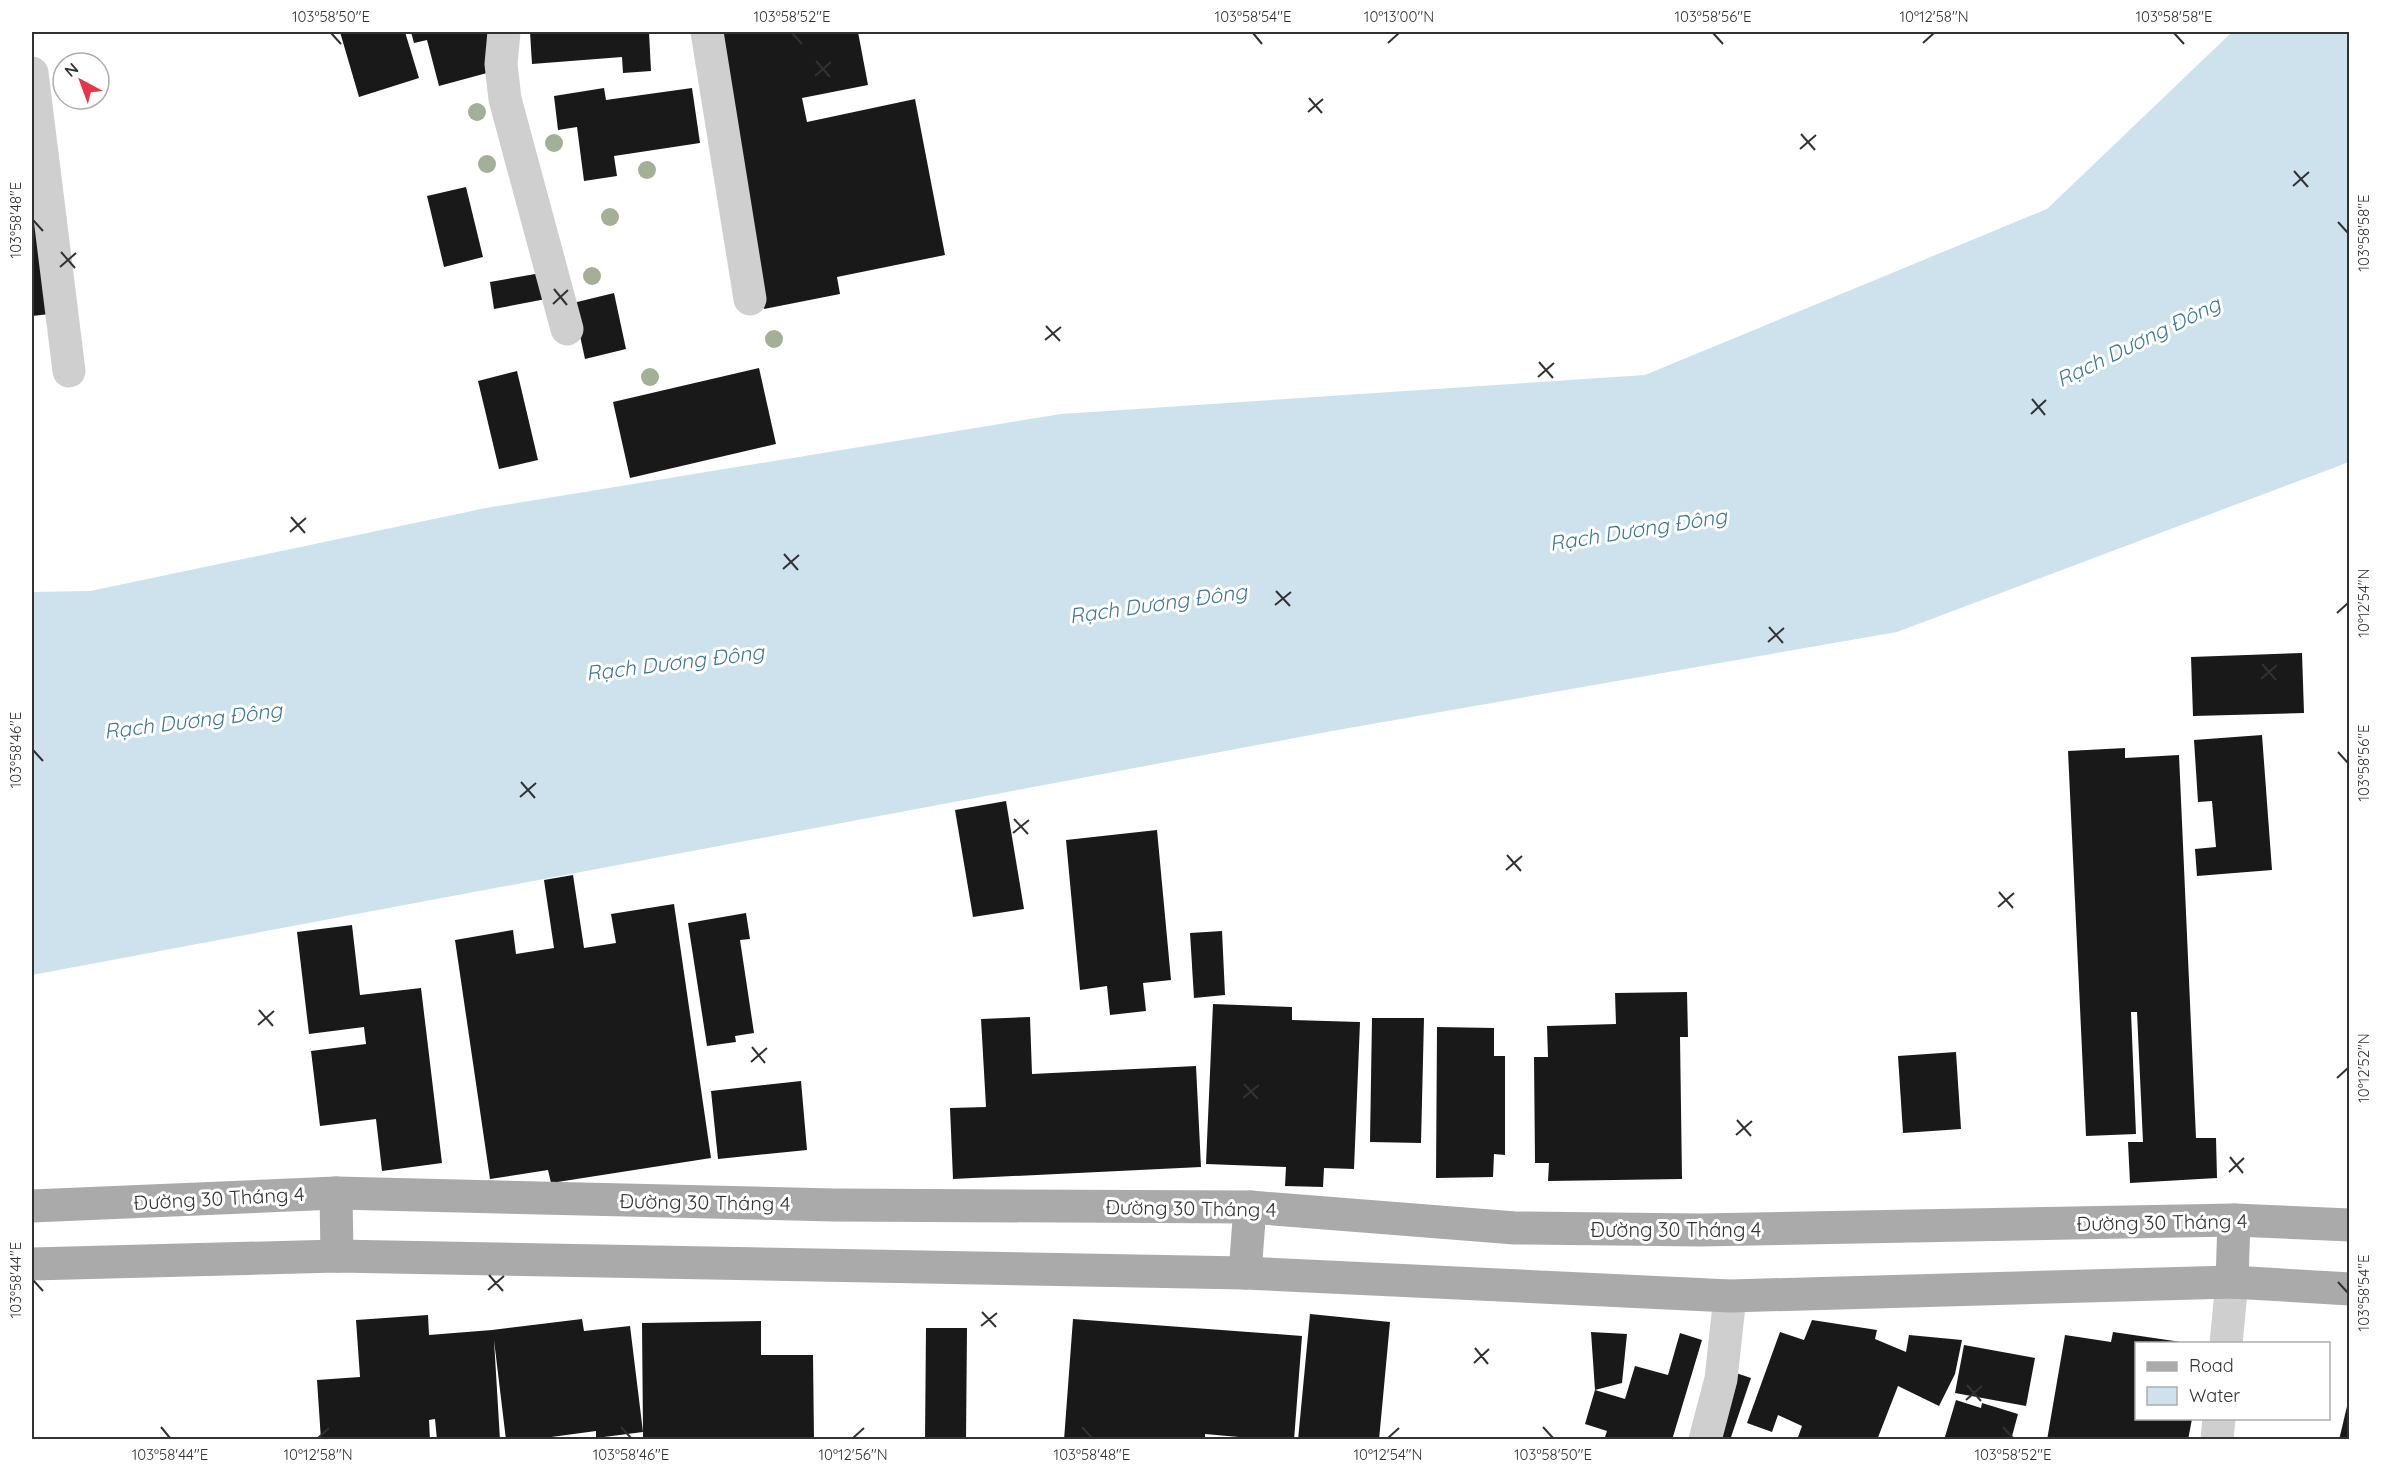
<svg xmlns="http://www.w3.org/2000/svg" width="2381" height="1471" font-family="Quicksand,sans-serif">
	<style>
		.water { fill: #cee2ee }
		.building { fill: #191919 }
		.lines { fill: none; stroke-linecap: round; stroke-linejoin: round }
		.minor { stroke: #cfcfcf; stroke-width: 33 }
		.major { stroke: #aaa; stroke-width: 33 }
		.tree { fill: #a3b095 }
		.ticks { fill: none; stroke: #323232; stroke-width: 2 }
		.labels { text-anchor: middle; dominant-baseline: central; stroke-width: 6; stroke-linejoin: round; paint-order: stroke }
		.street-label { font-size: 20px; fill: #323232; stroke: #fff }
		.water-label { font-size: 21px; font-style: italic; fill: #3e7796; stroke: #fff }
		.neatline { fill: none; stroke: #323232; stroke-width: 2 }
		.ticks-label { font-size: 15px; text-anchor: middle; fill: #323232 }
	</style>
	<rect width="100%" height="100%" fill="#fff"/>
	<polygon class="water" points="2232,32 2349,32 2349,462 1897,632 1332,731 32,975 32,592 90,591 486,508 1061,414 1645,375 2047,209"/>
	<g class="building">
		<polygon points="340,32 405,32 419,78 359,97"/>
		<polygon points="411,32 487,32 498,70 439,86 427,40 414,43"/>
		<polygon points="530,32 649,32 651,71 623,73 622,57 532,64"/>
		<polygon points="710,32 858,32 868,85 802,98 807,122 915,99 945,255 837,277 840,294 764,309"/>
		<polygon points="604,88 606,100 692,88 700,143 614,156 617,176 584,181 577,127 558,130 554,96"/>
		<polygon points="32,182 50,314 32,316"/>
		<polygon points="466,187 483,257 444,267 427,196"/>
		<polygon points="541,273 546,299 494,309 490,282"/>
		<polygon points="614,293 626,349 585,359 573,303"/>
		<polygon points="759,368 776,444 630,478 613,402"/>
		<polygon points="517,371 538,460 499,469 478,381"/>
		<polygon points="2302,653 2304,713 2193,716 2191,657"/>
		<polygon points="2262,735 2272,870 2197,876 2195,849 2216,847 2212,801 2198,802 2194,740"/>
		<polygon points="2125,748 2125,758 2179,755 2196,1138 2216,1138 2217,1178 2130,1183 2128,1142 2143,1142 2137,1012 2131,1012 2136,1134 2086,1136 2068,751"/>
		<polygon points="1006,801 1024,909 973,917 955,810"/>
		<polygon points="1157,830 1171,980 1143,983 1146,1011 1110,1015 1107,986 1080,990 1066,840"/>
		<polygon points="573,875 584,948 616,943 611,914 674,904 711,1158 551,1183 548,1170 490,1179 455,940 513,930 516,954 554,948 544,880"/>
		<polygon points="746,913 750,939 740,940 754,1033 735,1036 736,1042 707,1046 688,923"/>
		<polygon points="352,925 360,995 421,988 442,1163 382,1171 376,1119 320,1126 311,1051 366,1044 364,1027 309,1034 297,932"/>
		<polygon points="1222,931 1225,995 1194,998 1190,933"/>
		<polygon points="1687,992 1688,1037 1680,1037 1682,1179 1548,1181 1549,1163 1535,1163 1534,1057 1548,1057 1547,1026 1616,1024 1615,993"/>
		<polygon points="1213,1004 1292,1007 1292,1020 1360,1022 1354,1169 1324,1168 1323,1187 1285,1186 1286,1167 1206,1164"/>
		<polygon points="1030,1017 1032,1074 1196,1066 1201,1167 953,1179 950,1108 986,1107 981,1019"/>
		<polygon points="1372,1018 1424,1018 1421,1143 1370,1142"/>
		<polygon points="1437,1027 1494,1028 1494,1056 1505,1056 1505,1155 1494,1154 1493,1177 1436,1178"/>
		<polygon points="1956,1052 1961,1129 1903,1133 1898,1056"/>
		<polygon points="801,1081 807,1150 718,1159 711,1091"/>
		<polygon points="1310,1314 1390,1322 1379,1440 1298,1440"/>
		<polygon points="428,1315 429,1335 492,1330 582,1319 584,1331 630,1326 643,1432 642,1323 761,1321 761,1355 813,1355 814,1440 643,1440 643,1432 596,1438 596,1431 529,1440 506,1440 494,1340 500,1440 437,1440 435,1419 429,1420 430,1440 321,1440 317,1380 360,1377 356,1320"/>
		<polygon points="1073,1319 1302,1336 1294,1440 1239,1440 1239,1437 1205,1434 1205,1440 1064,1440"/>
		<polygon points="1812,1320 1877,1330 1875,1339 1906,1352 1909,1335 1962,1340 1955,1374 1939,1406 1898,1386 1877,1440 1797,1440 1802,1426 1778,1415 1772,1432 1747,1423 1780,1332 1804,1340"/>
		<polygon points="926,1328 967,1328 966,1440 925,1440"/>
		<polygon points="1591,1332 1627,1334 1622,1383 1595,1390 1625,1399 1635,1366 1668,1375 1680,1333 1702,1340 1672,1440 1604,1440 1607,1431 1585,1424 1595,1390"/>
		<polygon points="2113,1332 2181,1342 2136,1344 2136,1419 2192,1419 2188,1440 2047,1440 2065,1335 2111,1342"/>
		<polygon points="1964,1345 2035,1358 2026,1406 1955,1393"/>
		<polygon points="1733,1372 1751,1378 1730,1440 1710,1440"/>
		<polygon points="2349,1398 2349,1440 2339,1440"/>
		<polygon points="1956,1400 1981,1408 1982,1403 2018,1414 2011,1440 1944,1440"/>
	</g>
	<g class="lines">
		<g class="minor">
			<polyline points="504,32 501,64 505,99 567,329"/>
			<polyline points="707,32 750,299"/>
			<polyline points="32,73 69,371"/>
			<polyline points="2226,1344 2232,1282"/>
			<polyline points="1705,1440 1721,1379 1730,1296"/>
			<polyline points="2217,1440 2219,1418"/>
		</g>
		<g class="major">
			<polyline points="336,1193 337,1256"/>
			<polyline points="32,1206 336,1193 834,1205 1250,1207 1515,1228 1701,1230 2234,1220 2350,1225"/>
			<polyline points="32,1264 337,1256 1245,1273 1730,1296 2232,1282 2350,1289"/>
			<polyline points="1245,1273 1250,1207"/>
			<polyline points="2232,1282 2234,1220"/>
		</g>
	</g>
	<g class="tree">
		<circle cx="477" cy="112" r="9"/>
		<circle cx="554" cy="143" r="9"/>
		<circle cx="487" cy="164" r="9"/>
		<circle cx="647" cy="170" r="9"/>
		<circle cx="610" cy="217" r="9"/>
		<circle cx="592" cy="276" r="9"/>
		<circle cx="774" cy="339" r="9"/>
		<circle cx="650" cy="377" r="9"/>
	</g>
	<path class="ticks" d="M331 33 341 44M792 33 802 44M1253 33 1262 44M1713 33 1723 44M2174 33 2184 44M1388 43 1399 33M1923 43 1934 33M816 61 830 77M815 76 831 62M1309 98 1322 113M1308 112 1323 99M1801 134 1815 150M1800 149 1816 135M2294 171 2308 187M2293 186 2309 172M33 220 43 231M2338 222 2348 233M61 252 75 268M60 267 76 253M554 289 567 305M553 304 568 290M1046 326 1060 341M1045 340 1061 327M1539 362 1553 378M1538 377 1554 363M2032 399 2045 415M2031 414 2046 400M291 517 305 533M290 532 306 518M784 554 798 570M783 569 799 555M1276 591 1290 606M1275 605 1291 592M2337 613 2348 603M1769 627 1783 643M1768 642 1784 628M2262 664 2276 680M2261 679 2277 665M33 750 43 761M2338 752 2348 763M521 782 535 798M520 797 536 783M1014 819 1028 834M1013 833 1029 820M1507 855 1521 871M1506 870 1522 856M1999 892 2013 908M1998 907 2014 893M259 1010 273 1026M258 1025 274 1011M752 1047 765 1063M751 1062 767 1048M2337 1078 2348 1068M1244 1084 1258 1099M1243 1098 1259 1085M1737 1120 1751 1136M1736 1135 1752 1121M2230 1157 2243 1173M2229 1172 2244 1158M489 1275 503 1291M33 1280 43 1291M2338 1282 2348 1293M488 1290 504 1276M982 1312 996 1327M981 1326 997 1313M1475 1348 1488 1364M1474 1363 1489 1349M1967 1385 1981 1401M1966 1400 1982 1386M161 1427 170 1438M621 1427 631 1438M1082 1427 1092 1438M1543 1427 1553 1438M2003 1427 2013 1438M318 1438 329 1428M853 1438 864 1428M1388 1438 1399 1428"/>
	<g class="labels">
		<g class="street-label">
			<text transform="translate(219 1198) rotate(-3)">Đường 30 Tháng 4</text>
			<text transform="translate(705 1202) rotate(1)">Đường 30 Tháng 4</text>
			<text transform="translate(1191 1208) rotate(1)">Đường 30 Tháng 4</text>
			<text transform="translate(2162 1222) rotate(-1)">Đường 30 Tháng 4</text>
			<text x="1676" y="1229">Đường 30 Tháng 4</text>
		</g>
		<g class="water-label">
			<text transform="translate(2138 341) rotate(-26)">Rạch Dương Đông</text>
			<text transform="translate(1638 529) rotate(-9)">Rạch Dương Đông</text>
			<text transform="translate(1158 603) rotate(-8)">Rạch Dương Đông</text>
			<text transform="translate(675 662) rotate(-7)">Rạch Dương Đông</text>
			<text transform="translate(193 720) rotate(-7)">Rạch Dương Đông</text>
		</g>
	</g>
	<rect width="2381" height="1471" fill="none" stroke="#ffffff" stroke-width="66"/>
	<rect x="2135" y="1342" width="195" height="78" fill="#ffffff" stroke="#adadad" stroke-width="1.5"/>
	<rect x="2147" y="1362" width="30" height="9" fill="#aaaaaa" stroke="#adadad" stroke-width="1.5"/>
	<text x="2189" y="1372" font-size="18" fill="#323232">Road</text>
	<rect x="2147" y="1387" width="30" height="18" fill="#cee2ee" stroke="#adadad" stroke-width="1.5"/>
	<text x="2189" y="1402" font-size="18" fill="#323232">Water</text>
	<g transform="translate(81 81) rotate(319)"><circle r="28" fill="#ffffff" stroke="#adadad" stroke-width="1.5"/>
	<path d="M0-4.5L10 22L0 15L-10 22Z" fill="#e6374a"/>
	<text y="-9" font-size="16" font-weight="bold" text-anchor="middle" fill="#323232">N</text>
	</g>
	<rect x="33" y="33" width="2315" height="1405" class="neatline"/>
	<g class="ticks-label">
		<text x="331" y="22">103°58'50"E</text>
		<text x="792" y="22">103°58'52"E</text>
		<text x="1253" y="22">103°58'54"E</text>
		<text x="1399" y="22">10°13'00"N</text>
		<text x="1713" y="22">103°58'56"E</text>
		<text x="1934" y="22">10°12'58"N</text>
		<text x="2174" y="22">103°58'58"E</text>
		<text transform="translate(16 220) rotate(-90)" y="5">103°58'48"E</text>
		<text transform="translate(2364 233) rotate(-90)" y="5">103°58'58"E</text>
		<text transform="translate(2364 603) rotate(-90)" y="5">10°12'54"N</text>
		<text transform="translate(16 750) rotate(-90)" y="5">103°58'46"E</text>
		<text transform="translate(2364 763) rotate(-90)" y="5">103°58'56"E</text>
		<text transform="translate(2364 1068) rotate(-90)" y="5">10°12'52"N</text>
		<text transform="translate(16 1280) rotate(-90)" y="5">103°58'44"E</text>
		<text transform="translate(2364 1293) rotate(-90)" y="5">103°58'54"E</text>
		<text x="170" y="1460">103°58'44"E</text>
		<text x="318" y="1460">10°12'58"N</text>
		<text x="631" y="1460">103°58'46"E</text>
		<text x="853" y="1460">10°12'56"N</text>
		<text x="1092" y="1460">103°58'48"E</text>
		<text x="1388" y="1460">10°12'54"N</text>
		<text x="1553" y="1460">103°58'50"E</text>
		<text x="2013" y="1460">103°58'52"E</text>
	</g>
</svg>
